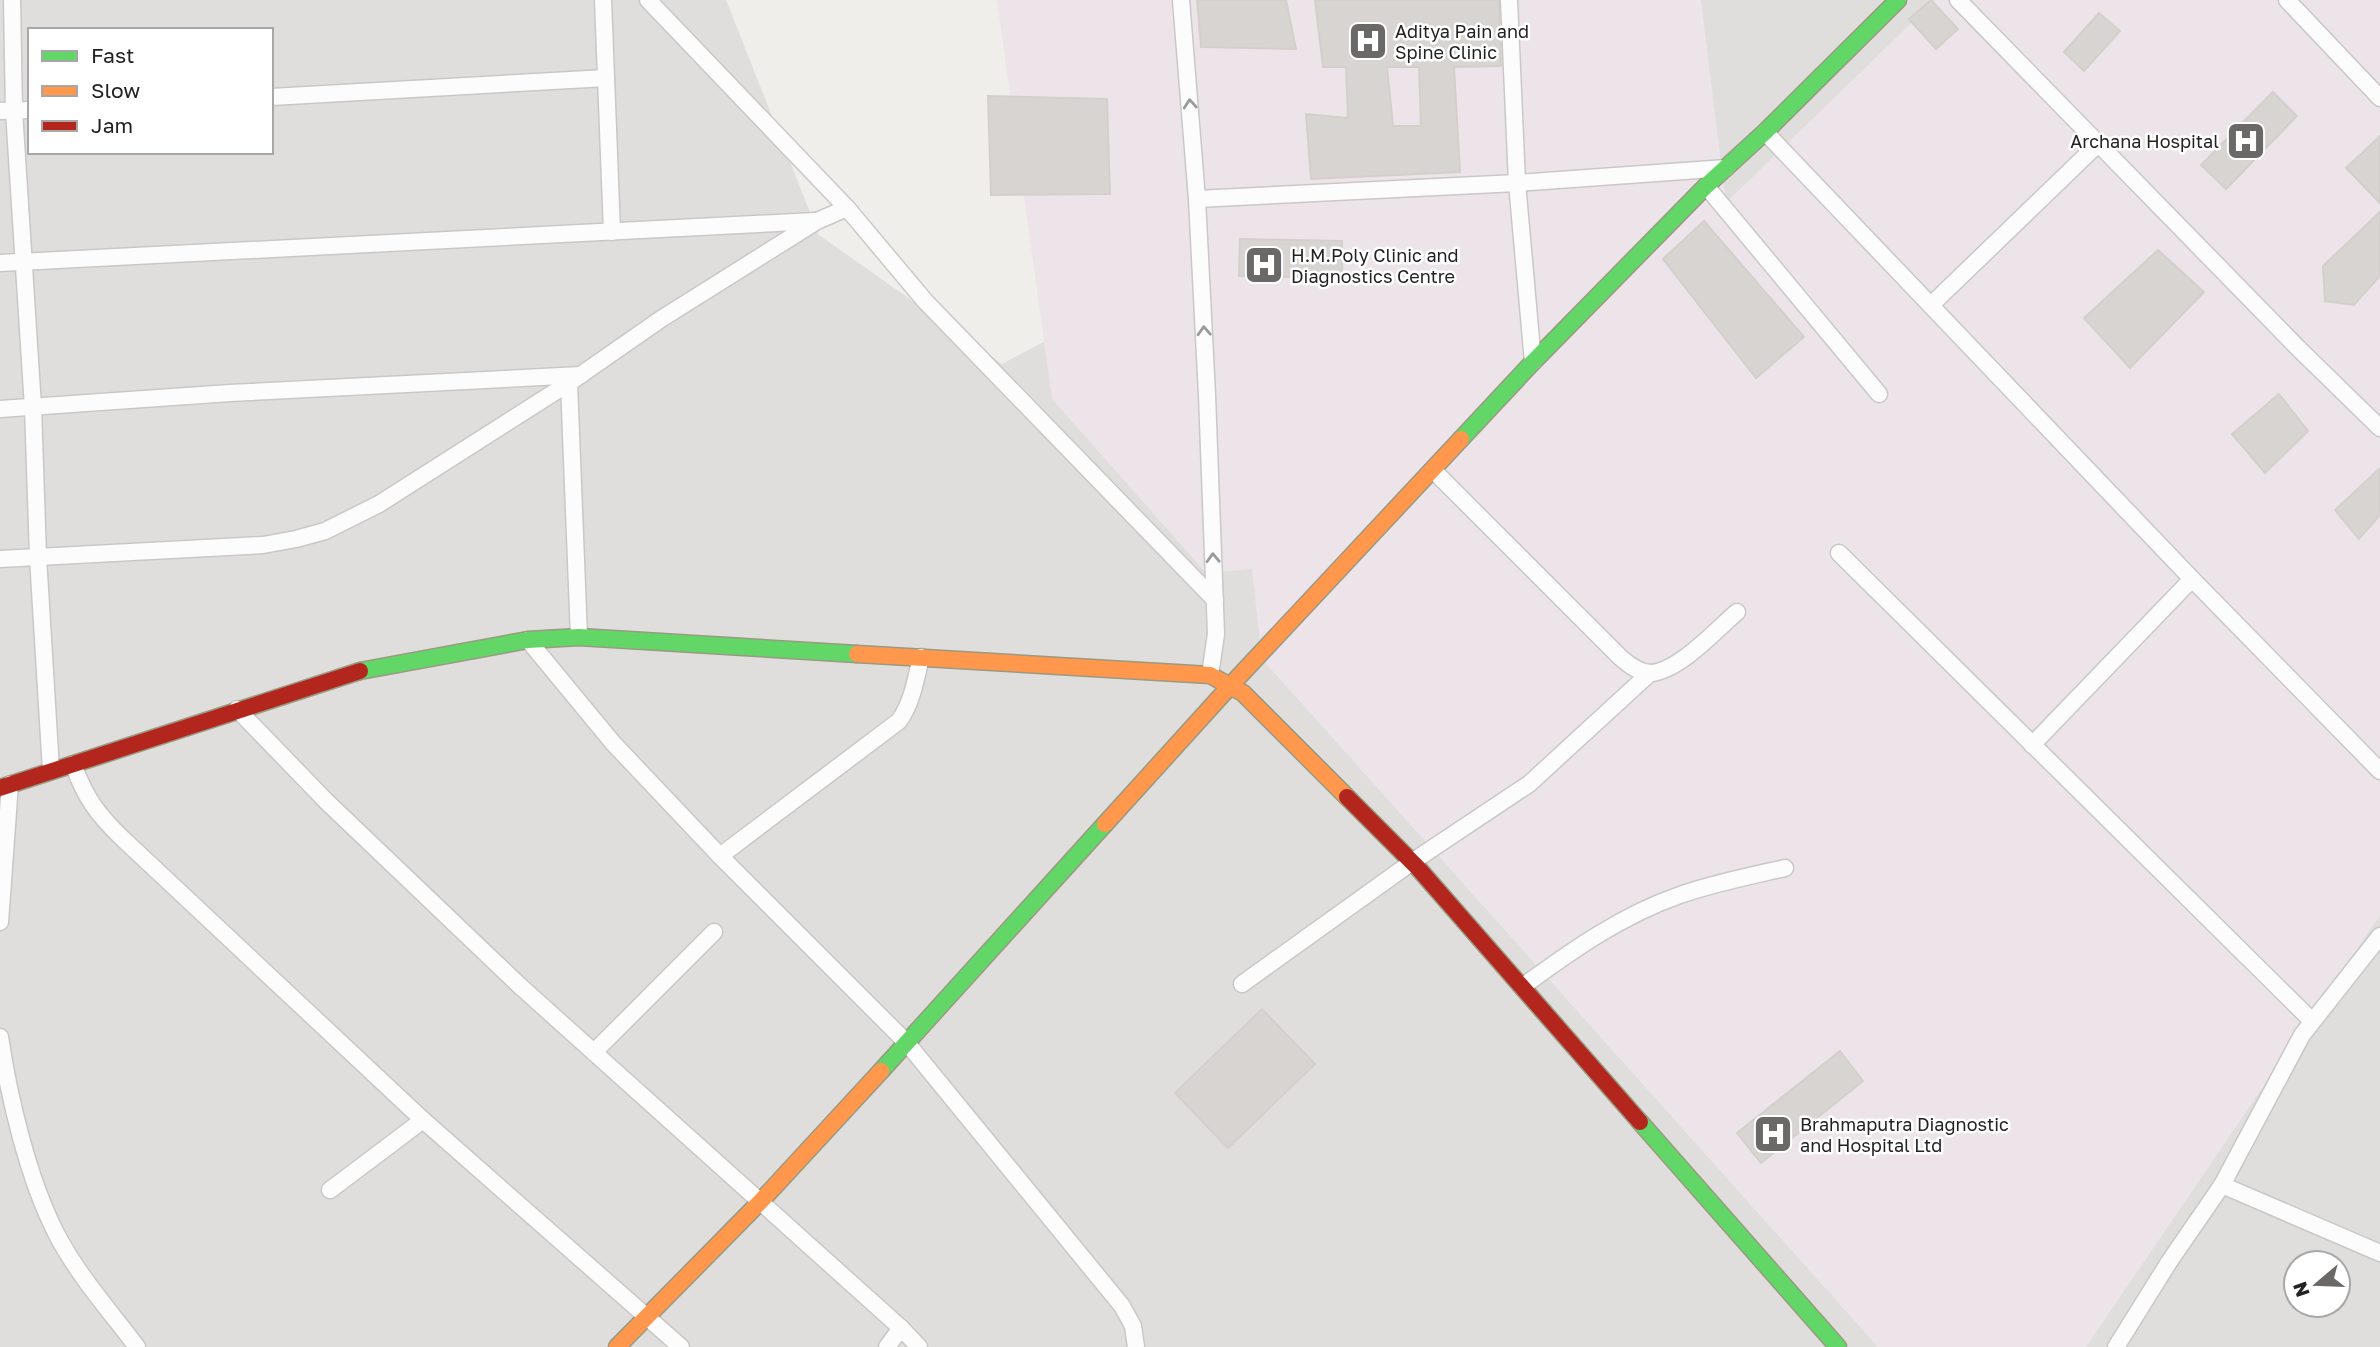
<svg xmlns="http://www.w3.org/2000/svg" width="2380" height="1347" font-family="'Golos Text',sans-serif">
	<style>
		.residential { fill: #dfdedc; fill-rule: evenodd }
		.industrial { fill: #ede4e9 }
		.building { fill: #d7d4d2; stroke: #d3d0cc; stroke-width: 2; fill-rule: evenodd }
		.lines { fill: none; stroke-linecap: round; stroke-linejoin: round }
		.street-casing { stroke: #c9c8c7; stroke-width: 19 }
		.fast-casing { stroke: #999a82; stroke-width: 19 }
		.slow-casing { stroke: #999a82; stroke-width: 19 }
		.jam-casing { stroke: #999a82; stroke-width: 19 }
		.street { stroke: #fdfcfc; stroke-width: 16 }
		.fast { stroke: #63d668; stroke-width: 16 }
		.slow { stroke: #ff974d; stroke-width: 16 }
		.jam { stroke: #b3261e; stroke-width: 16 }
		.oneway { stroke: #9a9a9a }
		.labels { text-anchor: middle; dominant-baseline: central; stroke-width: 5; stroke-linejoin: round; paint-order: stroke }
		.poi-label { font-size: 18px; fill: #222; stroke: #fff; text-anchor: start }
	</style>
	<rect width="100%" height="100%" fill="#f0eeeb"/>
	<path class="residential" d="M0 0H726L819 235 1002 364 1689 0H2380V1347H0ZM30 30H271V152H30ZM2296 1263H2338V1305H2296Z"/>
	<polygon class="industrial" points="997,0 1701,0 1726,203 1935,0 2380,0 2380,915 2086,1347 1878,1347 1262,659 1252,569 1206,573 1052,399"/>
	<g class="building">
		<polygon points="1197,0 1286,0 1296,49 1201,47"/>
		<path d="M1315 0H1499L1501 66 1454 67 1460 172 1311 179 1306 114 1348 118 1346 67H1323ZM1387 67H1419L1421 126H1393Z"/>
		<polygon points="1931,0 1958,29 1936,49 1909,19"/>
		<polygon points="2099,13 2120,31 2084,71 2064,52"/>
		<polygon points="2273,92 2297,116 2226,189 2201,165"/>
		<polygon points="988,96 1107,99 1110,194 991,195"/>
		<polygon points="2380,136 2380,203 2346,168"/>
		<polygon points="2380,212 2380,276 2354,305 2325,301 2323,266"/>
		<polygon points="1704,221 1804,337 1756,378 1663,259"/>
		<polygon points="1240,239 1342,241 1342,278 1239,276"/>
		<polygon points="2158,250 2204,292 2130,368 2084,318"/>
		<polygon points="2279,394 2308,431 2265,473 2232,434"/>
		<polygon points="2380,468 2380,515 2359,539 2335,510"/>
		<polygon points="1262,1009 1315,1064 1228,1148 1175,1093"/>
		<polygon points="1840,1051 1863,1081 1761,1163 1737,1133"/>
	</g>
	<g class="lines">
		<g class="street-casing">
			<g id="street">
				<polyline points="12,0 14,111 33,407 38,557 51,770"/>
				<polyline points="603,0 612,232"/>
				<polyline points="648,0 847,208 925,301 1215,600"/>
				<polyline points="1181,0 1197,199 1207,395 1216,634 1210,675"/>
				<polyline points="1509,0 1517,183 1533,362"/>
				<polyline points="1958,0 2298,348 2380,428"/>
				<polyline points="2287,0 2380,98"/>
				<polyline points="271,97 606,78"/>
				<polyline points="0,111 30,110"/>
				<polyline points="1765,132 2192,579 2380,771"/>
				<polyline points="1706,186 1879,394"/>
				<polyline points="1197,199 1517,183 1726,168"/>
				<polyline points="0,263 815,221"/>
				<polyline points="1931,305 2099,143"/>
				<polyline points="569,383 579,637"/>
				<polyline points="0,409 230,393 581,375"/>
				<path d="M1433 470 1621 658C1629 665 1639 673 1651 673 1679 671 1716 630 1737 612"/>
				<polyline points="1839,553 2312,1021"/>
				<polyline points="0,559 263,545 296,539 325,531 379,504 569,383 661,319 817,221 847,208"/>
				<polyline points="528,640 613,743 720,856 907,1043 1122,1306 1133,1326 1136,1347"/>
				<polyline points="237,709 326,801 520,986 901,1328 919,1347"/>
				<polyline points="2032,745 2192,579"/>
				<path d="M73 764C85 797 97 814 122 838L423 1120 681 1347"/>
				<path d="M720 856 899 721C912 703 916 679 921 657"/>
				<polyline points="0,922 10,784"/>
				<polyline points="1242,984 1412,862 1529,784 1650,673"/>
				<path d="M1522 987C1571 951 1622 915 1680 895 1714 883 1750 876 1785 868"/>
				<path d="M0 1037C9 1098 28 1178 56 1233 77 1274 109 1310 137 1347"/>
				<polyline points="594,1052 714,932"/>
				<polyline points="2222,1185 2380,1253"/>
				<polyline points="330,1190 423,1120"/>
				<polyline points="887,1347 901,1328"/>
				<polyline points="2116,1347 2169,1262 2222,1185 2302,1035 2380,936"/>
			</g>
		</g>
		<g class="fast-casing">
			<g id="fast">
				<polyline points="1461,439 1533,362 1706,186 1765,132 1898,0"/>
				<polyline points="360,671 528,640 579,637 857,654"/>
				<polyline points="881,1071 1105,824"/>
				<polyline points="1640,1122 1838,1347"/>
			</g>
		</g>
		<g class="slow-casing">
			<g id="slow">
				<polyline points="857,654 1210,675 1243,693 1347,797"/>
				<polyline points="1105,824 1231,685 1461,439"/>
				<polyline points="617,1347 761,1201 881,1071"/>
			</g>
		</g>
		<g class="jam-casing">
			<g id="jam">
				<polyline points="0,788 360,671"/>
				<polyline points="1347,797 1418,868 1640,1122"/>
			</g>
		</g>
		<use href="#street" class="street"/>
		<use href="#fast" class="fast"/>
		<use href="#slow" class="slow"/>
		<use href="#jam" class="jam"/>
	</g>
	<defs><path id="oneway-chevron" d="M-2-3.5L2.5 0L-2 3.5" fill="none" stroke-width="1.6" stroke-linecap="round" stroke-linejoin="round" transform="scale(1.75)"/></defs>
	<g class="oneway">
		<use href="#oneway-chevron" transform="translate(1190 104) rotate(-94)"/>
		<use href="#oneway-chevron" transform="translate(1204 331) rotate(-93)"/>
		<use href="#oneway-chevron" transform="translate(1213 558) rotate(-92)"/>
	</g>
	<defs>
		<g id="hospital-square" transform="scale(2.0125)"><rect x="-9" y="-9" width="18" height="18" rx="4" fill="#6a6968" stroke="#fff"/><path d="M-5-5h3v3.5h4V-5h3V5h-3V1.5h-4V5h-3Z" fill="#fff"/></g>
	</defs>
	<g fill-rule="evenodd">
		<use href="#hospital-square" x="1368" y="41"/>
		<use href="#hospital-square" x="2246" y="141"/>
		<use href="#hospital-square" x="1264" y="265"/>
		<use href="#hospital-square" x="1773" y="1134"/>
	</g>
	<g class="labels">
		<g class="poi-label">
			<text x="1395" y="31">Aditya Pain and<tspan x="1395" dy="21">Spine Clinic</tspan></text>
			<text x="2219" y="141" text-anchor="end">Archana Hospital</text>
			<text x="1291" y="255">H.M.Poly Clinic and<tspan x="1291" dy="21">Diagnostics Centre</tspan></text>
			<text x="1800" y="1124">Brahmaputra Diagnostic<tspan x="1800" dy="21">and Hospital Ltd</tspan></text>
		</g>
	</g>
	<rect x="28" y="28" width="245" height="126" fill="#ffffff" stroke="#a7a7a7" stroke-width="2"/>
	<rect x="42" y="51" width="35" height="10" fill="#63d668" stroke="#a7a7a7" stroke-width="2"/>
	<text x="91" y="63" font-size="21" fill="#222222">Fast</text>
	<rect x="42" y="86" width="35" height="10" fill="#ff974d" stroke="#a7a7a7" stroke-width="2"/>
	<text x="91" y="98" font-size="21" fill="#222222">Slow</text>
	<rect x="42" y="121" width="35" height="10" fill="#b3261e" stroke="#a7a7a7" stroke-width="2"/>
	<text x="91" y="133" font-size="21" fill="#222222">Jam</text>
	<g transform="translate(2317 1284) rotate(251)"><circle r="33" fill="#ffffff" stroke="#a7a7a7" stroke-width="2"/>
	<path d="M0-5L12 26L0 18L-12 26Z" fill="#6a6968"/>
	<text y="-10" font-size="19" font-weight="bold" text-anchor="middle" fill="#222222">N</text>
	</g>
</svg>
